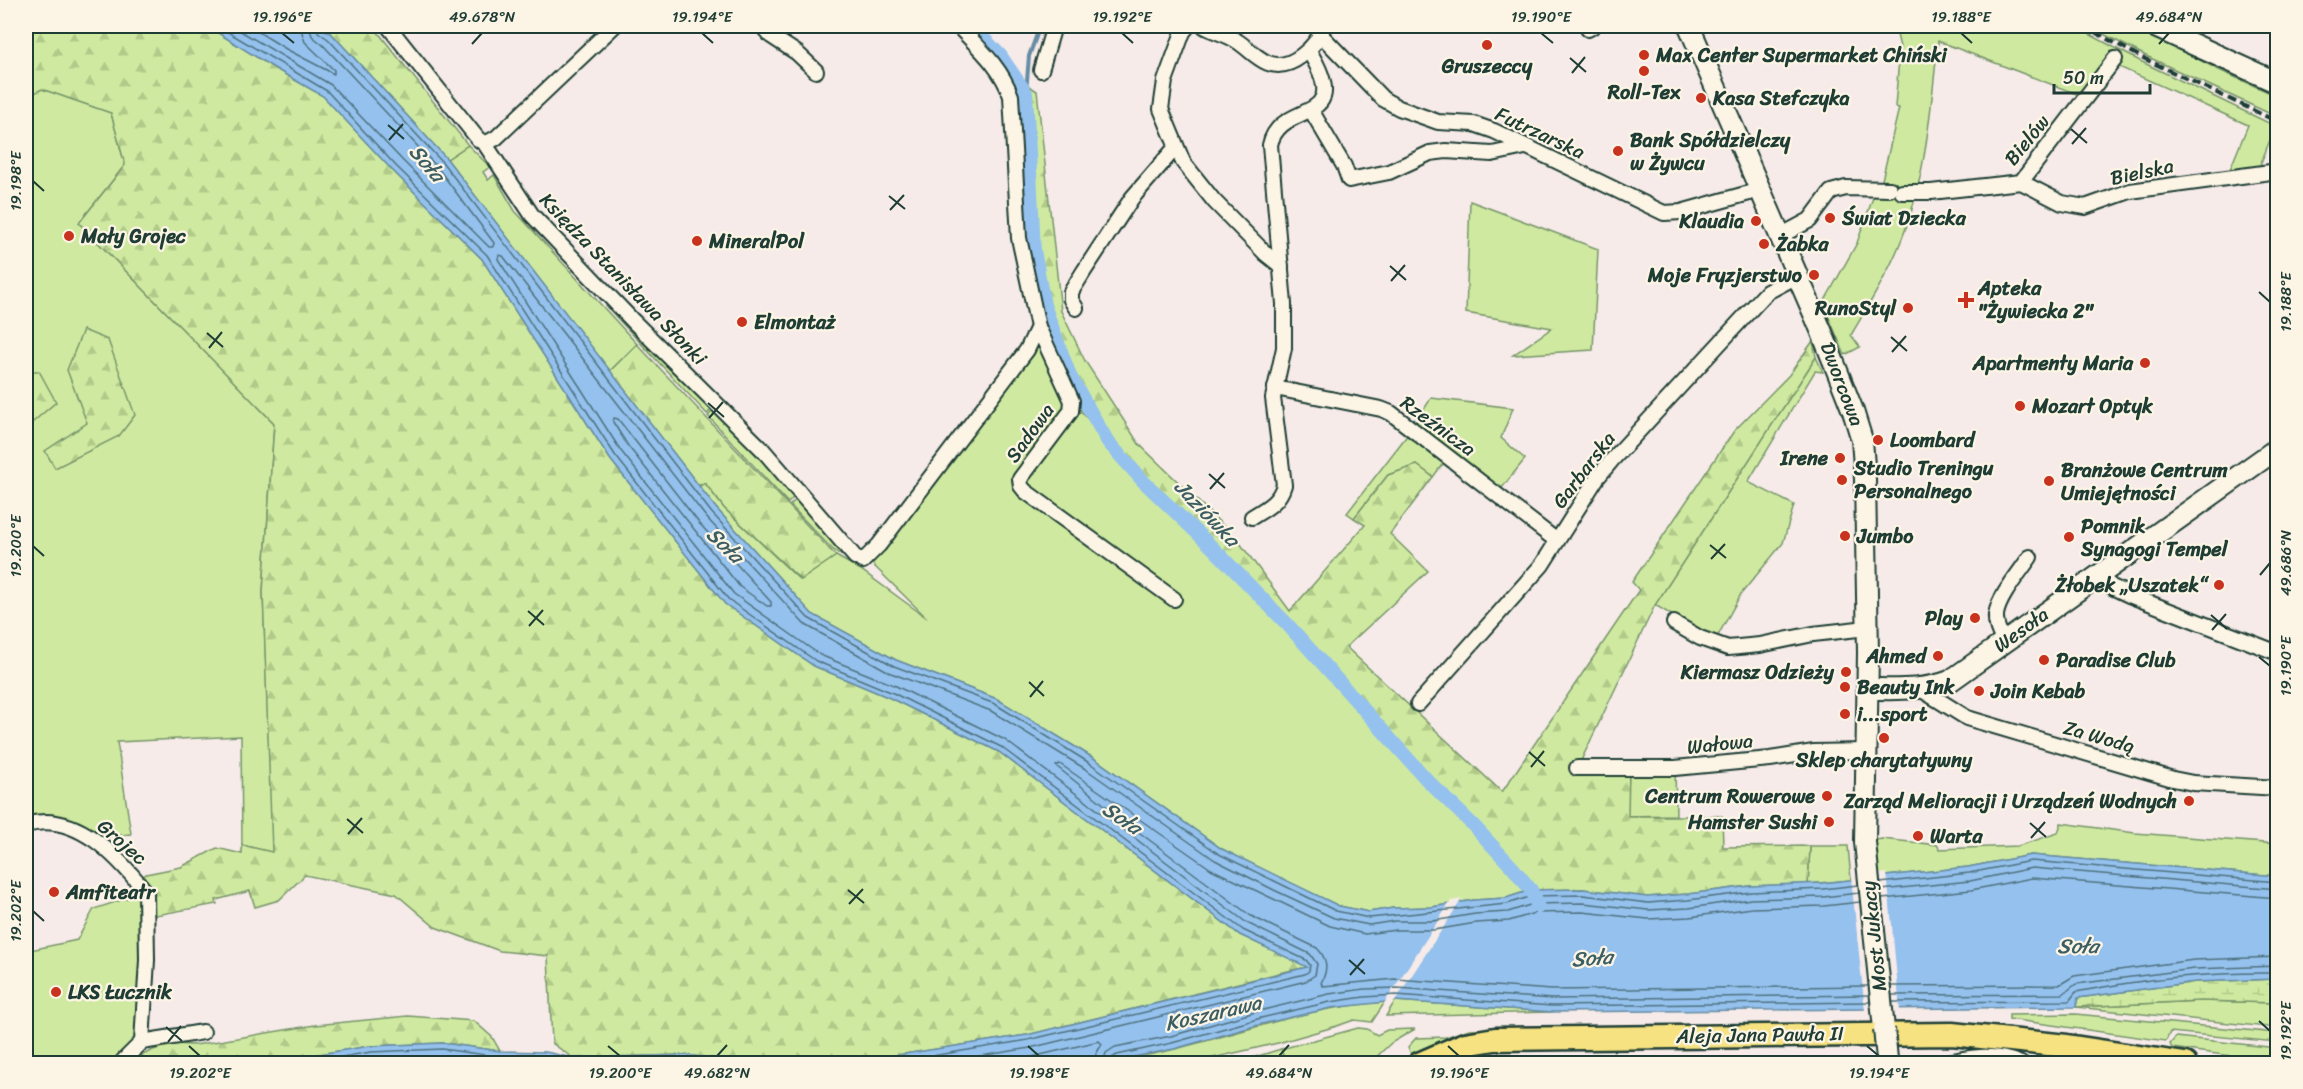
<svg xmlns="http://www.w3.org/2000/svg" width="2303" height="1089" font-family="Sriracha,sans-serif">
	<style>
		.green { fill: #cfeaa0; stroke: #77946a; stroke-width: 1.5 }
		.forest { fill: url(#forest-firs); stroke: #77946a; stroke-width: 1.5 }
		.wetland { fill: url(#wetland-marsh); stroke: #77946a; stroke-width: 1.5 }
		.water { fill: #95c1ee; stroke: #668ca4; stroke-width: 1.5 }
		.pier { fill: #f6ebe8 }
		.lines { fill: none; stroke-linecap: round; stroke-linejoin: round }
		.shore { stroke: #4e727e; stroke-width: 1.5 }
		.stream { stroke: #668ca4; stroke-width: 4 }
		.canal { stroke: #95c1ee; stroke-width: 14 }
		.street-casing { stroke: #1f3d34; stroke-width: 18 }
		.secondary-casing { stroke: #1f3d34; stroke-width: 24 }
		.primary-casing { stroke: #1f3d34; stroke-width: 27 }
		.street { stroke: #fcf5e5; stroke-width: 14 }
		.secondary { stroke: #fcf5e5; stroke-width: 20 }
		.primary { stroke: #f6e281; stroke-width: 22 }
		.rail { stroke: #1f3d34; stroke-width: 4; stroke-dasharray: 9 4.5; stroke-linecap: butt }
		.secondary-bridge-casing { stroke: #1f3d34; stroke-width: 24; stroke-linecap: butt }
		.secondary-bridge { stroke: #fcf5e5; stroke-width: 20 }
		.ticks { fill: none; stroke: #1f3d34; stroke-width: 2 }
		.poi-dot { fill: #c8321e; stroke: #fcf5e5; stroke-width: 2 }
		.labels { text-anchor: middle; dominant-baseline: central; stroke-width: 4.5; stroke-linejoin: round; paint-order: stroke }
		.poi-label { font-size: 20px; font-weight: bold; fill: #1f3d34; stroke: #fcf5e5; text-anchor: start }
		.street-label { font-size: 20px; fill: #1f3d34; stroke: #fcf5e5 }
		.water-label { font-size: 21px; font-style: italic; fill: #3c5e62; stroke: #fcf5e5 }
		.neatline { fill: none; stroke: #1f3d34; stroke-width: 2 }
		.ticks-label { font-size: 15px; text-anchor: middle; fill: #1f3d34 }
	</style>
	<defs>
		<pattern id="forest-firs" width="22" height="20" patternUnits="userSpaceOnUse" patternTransform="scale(1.5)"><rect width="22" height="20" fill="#cfeaa0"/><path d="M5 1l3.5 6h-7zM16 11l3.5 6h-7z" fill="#b1ca8a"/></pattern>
		<pattern id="wetland-marsh" width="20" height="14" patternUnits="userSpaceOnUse" patternTransform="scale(1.5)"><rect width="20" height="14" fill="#cfeaa0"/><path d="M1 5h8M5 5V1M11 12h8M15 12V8" fill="none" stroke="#b1ca8a"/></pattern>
	</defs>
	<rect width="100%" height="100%" fill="#f6ebe8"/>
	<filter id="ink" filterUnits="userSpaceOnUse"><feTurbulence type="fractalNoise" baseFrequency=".0167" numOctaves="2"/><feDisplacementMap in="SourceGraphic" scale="12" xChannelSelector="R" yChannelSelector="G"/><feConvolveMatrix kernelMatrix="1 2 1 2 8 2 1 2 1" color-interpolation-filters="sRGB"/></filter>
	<g filter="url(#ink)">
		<g class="green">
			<path d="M1895 26H2074L2140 61 2277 127V144L2270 140 2258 170 2229 172 2248 125 2119 67 2111 54 2082 96 1938 41C1931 106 1926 180 1901 241 1888 274 1869 304 1851 335L1860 347 1845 355 1823 304 1857 243 1876 189 1882 180 1899 108 1895 107 1900 47Z"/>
			<polygon points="2088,26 2135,26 2219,70 2277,96 2277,117 2144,55"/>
			<polygon points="42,89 111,113 125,165 79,223 274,423 263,592 273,853 242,845 241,736 117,742 131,834 102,837 99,843 85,833 26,825 26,97"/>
			<polygon points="468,145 490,167 483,172 488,180 494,175 515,211 637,344 610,371 447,159"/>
			<polygon points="1470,201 1598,249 1593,350 1513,355 1552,328 1466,313"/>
			<polygon points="611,302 715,406 707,414 606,306"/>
			<polygon points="1038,327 1072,401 1143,481 1216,551 1288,625 1428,781 1493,844 1531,890 1506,898 1474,900 1432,907 1393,908 1369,912 1339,906 1279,878 1222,849 1095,759 997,699 896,660 812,614 716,508 699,486 705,483 724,508 800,580 836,556 861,570 927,618 870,562"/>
			<polygon points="1816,357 1823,372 1815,371 1748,482 1794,505 1783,543 1741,594 1715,641 1655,605"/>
			<polygon points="1431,398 1513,408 1501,438 1525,459 1497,494 1448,457 1433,477 1417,465 1388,475 1354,518 1347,513 1412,429"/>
			<polygon points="716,407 796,495 788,503 708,416"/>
			<polygon points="798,498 853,562 833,550 790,505"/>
			<polygon points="1629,768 1675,768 1676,815 1627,816"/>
			<polygon points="2061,823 2135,833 2277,844 2277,876 2031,855 1968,867 1868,878 1865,842 1882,839 1938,845 1939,849 2018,846 2058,833"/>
			<polygon points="1810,846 1848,846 1851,880 1808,884"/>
			<polygon points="146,892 142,1042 120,1063 26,1064 26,951 77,940 94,909"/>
			<polygon points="1395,1001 1552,1012 1386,1016"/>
			<polygon points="2200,1001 2277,1003 2277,1028 2076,1007"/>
			<path d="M1385 1002 1372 1022 1354 1020 1337 1026 1278 1043 1191 1063 1103 1064C1126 1059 1151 1055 1175 1049 1245 1032 1312 1006 1385 1002Z"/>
			<polygon points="2075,1014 2277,1033 2277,1042 2170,1032 2166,1041 2009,1019 2009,1015"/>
			<polygon points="1358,1028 1367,1029 1377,1035 1387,1030 1415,1029 1391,1043 1370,1063 1285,1063 1281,1049"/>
			<polygon points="1530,1028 1413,1059 1408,1047 1416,1038 1446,1037 1469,1029"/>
			<polygon points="2176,1037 2277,1048 2277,1062 2172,1048 2170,1044"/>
		</g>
		<g class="forest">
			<polygon points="26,26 207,26 274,68 323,96 392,170 482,259 610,459 725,604 814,666 890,698 999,752 1240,935 1308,967 1283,972 1027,1035 846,1063 757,1064 685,1055 573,1058 552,1043 548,956 500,951 435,927 396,894 305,875 279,900 255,907 250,891 216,900 217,904 145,917 138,881 146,874 181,867 217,848 242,854 242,845 272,852 263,592 274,423 79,223 125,165 111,113 42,89 26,97"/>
			<polygon points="319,26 373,26 468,145 447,159 332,34"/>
			<polygon points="997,65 1037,91 1061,311 1085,361 1139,444 1237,539 1290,611 1365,525 1354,518 1388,475 1417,465 1433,477 1390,534 1428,571 1346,647 1502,792 1639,590 1632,582 1734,431 1789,375 1813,341 1816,357 1655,605 1578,767 1629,768 1628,816 1722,816 1723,847 1810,846 1808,884 1750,886 1688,894 1647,897 1583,889 1531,890 1493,844 1428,781 1288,625 1216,551 1143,481 1072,401 1030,297 1012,109 1003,89"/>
			<polygon points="83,330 108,340 135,415 119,436 55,468 45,451 87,423 67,370"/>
			<polygon points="637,344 836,556 801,580 724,508 705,483 699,486 610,371"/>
			<polygon points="26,371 39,371 56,402 33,422 26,421"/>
			<polygon points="408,1016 474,1021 492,1037 500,1051 443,1043 370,1046 263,1063 124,1064 153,1050 174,1044 195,1045 315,1025"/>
			<polygon points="1281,1049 1285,1063 1255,1063 1252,1058"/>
		</g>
		<polygon class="wetland" points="2277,979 2277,1003 2200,1001 2076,1007 2077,998 2196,982"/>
		<g class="water">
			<polygon points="207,26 319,26 332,34 447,159 716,508 812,614 896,660 997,699 1095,759 1222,849 1339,906 1369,912 1393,908 1432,907 1474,900 1506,898 1531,890 1583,889 1647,897 1688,894 1750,886 1822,883 1968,867 2031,855 2277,876 2277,979 2195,982 2078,998 2076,1007 1552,1012 1395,1001 1331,1008 1262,1024 1174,1049 1103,1063 846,1063 1027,1035 1307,967 1240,935 999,752 890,698 814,666 725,604 610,459 482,259 392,170 323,96 274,68"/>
			<polygon points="443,1043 500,1051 546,1052 573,1058 685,1055 757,1063 263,1063 370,1046"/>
		</g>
		<g class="pier">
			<polygon points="1887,873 1900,1011 1865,1011 1851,877"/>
			<polygon points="1462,899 1393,1004 1383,1005 1451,901"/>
		</g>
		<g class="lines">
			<g class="shore">
				<polyline points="218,26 327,91 396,166 487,255 615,455 729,600 816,661 893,693 1001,747 1243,930 1306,960 1310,965 1309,971 1305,974 1028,1040 884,1064"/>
				<polyline points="232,26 331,85 402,160 489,247 493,247 494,243 437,167 323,45 312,36 309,26"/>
				<polyline points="249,26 286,49 334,74 334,70 305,42 300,26"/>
				<polyline points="317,26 318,32 328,39 443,163 711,512 808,618 894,666 995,704 1091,764 1219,854 1336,911 1369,918 1507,904 1532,896 1583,895 1648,903 1688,900 1751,892 1823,889 1858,885"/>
				<polygon points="614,418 618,419 699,523 771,602 771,606 767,606 740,587 628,446 613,422"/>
				<polyline points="1880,883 1969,873 2031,861 2278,882"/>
				<polyline points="1881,890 1970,881 2032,868 2278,889"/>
				<polyline points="1882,899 1971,890 2032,878 2278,898"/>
				<path d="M1860 902 1824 906 1752 908 1690 917 1648 919 1582 912 1535 913 1509 921 1476 923 1434 930H1396L1365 934 1330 926 1211 869 1060 764 1056 766 1136 830 1251 916 1317 948C1328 959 1328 970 1321 983L1323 986 1395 979 1552 990 1868 986"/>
				<polyline points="1891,986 2059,985 2074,976 2194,960 2278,957"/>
				<polyline points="1892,995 2063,994 2076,984 2194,969 2278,966"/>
				<path d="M1893 1002 2069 1001 2076 992C2141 979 2211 972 2278 973"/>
				<polyline points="301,1064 371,1052 442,1049 500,1057 545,1058 569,1064"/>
				<polyline points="348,1064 372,1060 442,1057 490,1064"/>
				<polyline points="601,1064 684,1061 708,1064"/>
				<polyline points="932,1064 1030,1048 1306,981 1315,975 1317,964 1310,954 1247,923 1005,740 896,686 820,655 734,594 621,451 498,259 499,255 503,256 706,517 804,624 891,673 991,711 1087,770 1215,860 1274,890 1334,918 1369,925 1395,921 1433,921 1475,914 1508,912 1533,904 1583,903 1648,910 1689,908 1751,899 1823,897 1859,893"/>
				<polyline points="988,1064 1032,1057 1099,1041 1102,1044 1096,1054 1094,1064"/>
				<polyline points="1103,1064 1106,1053 1115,1047 1171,1036 1259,1011 1329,994 1364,989 1397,988 1552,999 1869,995"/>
				<polyline points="1111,1064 1112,1058 1117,1055 1172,1043 1261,1018 1330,1002 1364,997 1396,995 1552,1006 1870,1002"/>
			</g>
			<polyline class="stream" points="1026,93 1029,56 1040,26"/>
			<polyline class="canal" points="972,26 1000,55 1026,93 1034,250 1044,305 1070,376 1108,442 1143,481 1216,551 1288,625 1428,781 1474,826 1513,868 1531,890 1538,907"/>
			<g class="street-casing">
				<g id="street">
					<polyline points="388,26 478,139 485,144 532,215 633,321 763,450 855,557 863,561 879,545 1027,350 1038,327 1072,401 1071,411 1020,479 1021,486 1025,491 1174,599"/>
					<polyline points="762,26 771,36 797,53 816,71"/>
					<path d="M958 26C979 48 1001 67 1011 96L1019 238 1038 327"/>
					<polyline points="1188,26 1183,32 1165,81 1161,109 1183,162 1214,201 1266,254 1281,266"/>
					<path d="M1204 26C1214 32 1227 34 1237 41 1248 48 1256 58 1268 63 1291 72 1317 46 1324 26"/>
					<polyline points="1588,29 1593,26"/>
					<polyline points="1321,35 1383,99 1399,108 1438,122 1474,124 1494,131 1664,213 1681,212 1760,190"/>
					<polyline points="1041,70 1054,26"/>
					<polyline points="1311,110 1344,166 1349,180 1389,172 1430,153 1446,151 1492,154 1525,147"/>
					<polyline points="485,144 496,138 614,26"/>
					<polyline points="2021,182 2062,203 2085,207 2130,191 2278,171"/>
					<polyline points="1902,192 1931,192 2021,182 2115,59"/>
					<polyline points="1780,236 1810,220 1831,192 1846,188 1890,189"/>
					<polyline points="1076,308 1071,300 1071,292 1084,271 1132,198 1176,147"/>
					<polyline points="1275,388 1381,409 1391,413 1557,541"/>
					<path d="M1252 517C1267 508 1279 502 1284 485L1273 398 1284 348V304L1270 145C1280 98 1356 128 1309 51"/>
					<polyline points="2098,575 2112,587 2129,595 2278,653"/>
					<polyline points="1674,623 1700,638 1728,648 1760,645 1813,634 1867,628"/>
					<path d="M2004 643C2000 634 1995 625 1996 615 1998 598 2020 572 2030 557"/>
					<polyline points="1919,688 1967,718 2173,779 2193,783 2278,788"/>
					<polyline points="1418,704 1542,565 1597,478 1612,460 1767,292 1797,276"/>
					<polyline points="1577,768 1675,768 1770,759 1814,752 1865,751"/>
					<path d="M26 825C76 810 118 857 146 892L147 960 142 1042"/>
					<polyline points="120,1064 142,1042 203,1032"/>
					<path d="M1940 1064C1967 1057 1993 1052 2021 1064"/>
				</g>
			</g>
			<g class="secondary-casing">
				<g id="secondary">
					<polyline points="1689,26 1821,330 1853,411 1862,440 1865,479 1868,653 1865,842 1884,1029"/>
					<polyline points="2153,26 2278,83"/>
					<path d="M1868 689C1895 689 1924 691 1950 681L2278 448"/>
				</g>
			</g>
			<g class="primary-casing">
				<polyline id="primary" points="1419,1064 1465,1044 1495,1039 1952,1034 2067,1046 2185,1064"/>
			</g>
			<use href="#street" class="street"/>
			<use href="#secondary" class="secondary"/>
			<use href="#primary" class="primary"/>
			<polyline class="rail" points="2083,26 2143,58 2278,122"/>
			<g class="secondary-bridge-casing">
				<polyline id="secondary-bridge" points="1884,1029 1887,1059"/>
			</g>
			<use href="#secondary-bridge" class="secondary-bridge"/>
		</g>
	</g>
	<path class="ticks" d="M282 33 294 43M702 33 713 43M1122 33 1133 43M1541 33 1553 43M1961 33 1972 43M472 44 482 33M2159 44 2169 33M1570 58 1586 72M1572 73 1585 57M388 125 404 139M2071 129 2087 143M389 140 403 124M2072 144 2086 128M33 181 44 191M889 196 905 209M890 210 904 195M1390 266 1406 280M1391 281 1405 265M2259 292 2270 302M207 333 223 347M1891 337 1907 351M209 348 222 332M1892 352 1906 336M708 403 724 417M709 418 723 402M1209 474 1225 488M1210 489 1224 473M1710 545 1726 558M33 546 44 556M1711 559 1725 544M2260 575 2270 563M528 611 544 625M2211 615 2227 629M529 626 543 610M2212 630 2226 614M2259 657 2270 666M1029 682 1044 696M1030 697 1043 681M1529 752 1545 766M1531 767 1544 751M347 819 363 833M2030 823 2046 837M348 834 362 818M2031 838 2045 822M848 890 864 903M849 904 863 889M33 911 44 921M1349 960 1365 974M1350 975 1364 959M2259 1021 2270 1031M166 1027 182 1041M168 1042 181 1026M189 1046 200 1056M608 1046 620 1056M1028 1046 1039 1056M1448 1046 1459 1056M1867 1046 1879 1056M717 1056 727 1045M1279 1056 1289 1045"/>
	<g class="poi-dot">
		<circle cx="1487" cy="45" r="6"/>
		<circle cx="1644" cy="55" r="6"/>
		<circle cx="1644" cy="71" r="6"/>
		<circle cx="1701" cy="98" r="6"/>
		<circle cx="1618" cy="151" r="6"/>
		<circle cx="1830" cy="218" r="6"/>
		<circle cx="1756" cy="221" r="6"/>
		<circle cx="69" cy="236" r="6"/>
		<circle cx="697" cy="241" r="6"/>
		<circle cx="1764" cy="244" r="6"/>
		<circle cx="1814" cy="275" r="6"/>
		<path d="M1963 291h6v6h6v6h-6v6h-6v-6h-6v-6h6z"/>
		<circle cx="1908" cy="308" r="6"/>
		<circle cx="742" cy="322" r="6"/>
		<circle cx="2145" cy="363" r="6"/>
		<circle cx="2020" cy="406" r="6"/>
		<circle cx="1878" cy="440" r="6"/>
		<circle cx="1840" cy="458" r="6"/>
		<circle cx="1842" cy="480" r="6"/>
		<circle cx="2049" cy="481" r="6"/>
		<circle cx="1845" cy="536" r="6"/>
		<circle cx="2069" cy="537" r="6"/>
		<circle cx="2219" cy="585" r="6"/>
		<circle cx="1975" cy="618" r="6"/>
		<circle cx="1938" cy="656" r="6"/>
		<circle cx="2044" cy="660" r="6"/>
		<circle cx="1846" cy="672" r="6"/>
		<circle cx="1845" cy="687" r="6"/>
		<circle cx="1979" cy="691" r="6"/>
		<circle cx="1845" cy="714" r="6"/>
		<circle cx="1884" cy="738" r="6"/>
		<circle cx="1827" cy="796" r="6"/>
		<circle cx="2189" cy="801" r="6"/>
		<circle cx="1829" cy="822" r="6"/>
		<circle cx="1918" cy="836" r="6"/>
		<circle cx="54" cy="892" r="6"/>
		<circle cx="56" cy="992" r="6"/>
	</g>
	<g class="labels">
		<g class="poi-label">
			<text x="1656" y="55">Max Center Supermarket Chiński</text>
			<text x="1487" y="66" text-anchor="middle">Gruszeccy</text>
			<text x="1644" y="92" text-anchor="middle">Roll-Tex</text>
			<text x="1713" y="98">Kasa Stefczyka</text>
			<text x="1630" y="140">Bank Spółdzielczy<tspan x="1630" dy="23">w Żywcu</tspan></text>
			<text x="1842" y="218">Świat Dziecka</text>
			<text x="1744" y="221" text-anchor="end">Klaudia</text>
			<text x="81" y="236">Mały Grojec</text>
			<text x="709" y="241">MineralPol</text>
			<text x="1776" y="244">Żabka</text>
			<text x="1802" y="275" text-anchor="end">Moje Fryzjerstwo</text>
			<text x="1978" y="288">Apteka<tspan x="1978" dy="23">"Żywiecka 2"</tspan></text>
			<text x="1896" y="308" text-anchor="end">RunoStyl</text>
			<text x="754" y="322">Elmontaż</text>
			<text x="2133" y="363" text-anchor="end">Apartmenty Maria</text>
			<text x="2032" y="406">Mozart Optyk</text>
			<text x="1890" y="440">Loombard</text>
			<text x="1828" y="458" text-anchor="end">Irene</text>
			<text x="1854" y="468">Studio Treningu<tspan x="1854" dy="23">Personalnego</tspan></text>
			<text x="2061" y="470">Branżowe Centrum<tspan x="2061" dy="23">Umiejętności</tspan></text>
			<text x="2081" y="526">Pomnik<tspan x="2081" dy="23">Synagogi Tempel</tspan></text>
			<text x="1857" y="536">Jumbo</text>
			<text x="2207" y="585" text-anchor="end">Żłobek „Uszatek“</text>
			<text x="1963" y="618" text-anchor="end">Play</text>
			<text x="1926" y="656" text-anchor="end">Ahmed</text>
			<text x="2056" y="660">Paradise Club</text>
			<text x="1834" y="672" text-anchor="end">Kiermasz Odzieży</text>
			<text x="1857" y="687">Beauty Ink</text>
			<text x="1991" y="691">Join Kebab</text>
			<text x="1857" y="714">i...sport</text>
			<text x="1884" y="760" text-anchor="middle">Sklep charytatywny</text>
			<text x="1815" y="796" text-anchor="end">Centrum Rowerowe</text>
			<text x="2177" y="801" text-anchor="end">Zarząd Melioracji i Urządzeń Wodnych</text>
			<text x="1817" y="822" text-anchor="end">Hamster Sushi</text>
			<text x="1930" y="836">Warta</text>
			<text x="66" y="892">Amfiteatr</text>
			<text x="68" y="992">LKS Łucznik</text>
		</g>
		<g class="street-label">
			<text transform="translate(1540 133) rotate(25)">Futrzarska</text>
			<text transform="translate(2027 140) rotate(-51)">Bielów</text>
			<text transform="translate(2142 172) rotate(-12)">Bielska</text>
			<text transform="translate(623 279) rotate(46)">Księdza Stanisława Słonki</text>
			<text transform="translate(1842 384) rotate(69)">Dworcowa</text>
			<text transform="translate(1438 426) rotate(36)">Rzeźnicza</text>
			<text transform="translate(1030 433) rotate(-54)">Sadowa</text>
			<text transform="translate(1584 470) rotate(-53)">Garbarska</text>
			<text transform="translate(2021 630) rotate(-36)">Wesoła</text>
			<text transform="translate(2099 737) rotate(16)">Za Wodą</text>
			<text transform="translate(1720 744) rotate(-6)">Wałowa</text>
			<text transform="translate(122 842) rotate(41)">Grojec</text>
			<text transform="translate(1874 936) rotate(-96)">Most Jukacy</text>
			<text transform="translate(1760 1035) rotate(-1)">Aleja Jana Pawła II</text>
		</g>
		<g class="water-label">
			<text transform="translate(427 163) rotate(49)">Soła</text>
			<text transform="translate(1207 513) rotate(46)">Jaziówka</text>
			<text transform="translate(725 545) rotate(44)">Soła</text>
			<text transform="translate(1122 818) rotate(34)">Soła</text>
			<text x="2078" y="946">Soła</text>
			<text transform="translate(1592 958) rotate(-4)">Soła</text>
			<text transform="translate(1213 1013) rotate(-13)">Koszarawa</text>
		</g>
	</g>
	<rect width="2303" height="1089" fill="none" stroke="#fcf5e5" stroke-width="66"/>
	<path d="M2054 84v9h96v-9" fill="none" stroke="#1f3d34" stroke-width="3"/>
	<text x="2063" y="84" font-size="18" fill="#1f3d34" stroke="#fcf5e5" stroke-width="4.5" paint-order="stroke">50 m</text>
	<rect x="33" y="33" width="2237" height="1023" class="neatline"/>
	<g class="ticks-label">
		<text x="282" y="22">19.196°E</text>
		<text x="482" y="22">49.678°N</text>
		<text x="702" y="22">19.194°E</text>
		<text x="1122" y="22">19.192°E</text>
		<text x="1541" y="22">19.190°E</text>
		<text x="1961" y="22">19.188°E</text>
		<text x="2169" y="22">49.684°N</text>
		<text transform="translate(16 181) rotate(-90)" y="5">19.198°E</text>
		<text transform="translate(2286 302) rotate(-90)" y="5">19.188°E</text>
		<text transform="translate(16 546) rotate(-90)" y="5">19.200°E</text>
		<text transform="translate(2286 563) rotate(-90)" y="5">49.686°N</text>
		<text transform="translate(2286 666) rotate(-90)" y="5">19.190°E</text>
		<text transform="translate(16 911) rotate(-90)" y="5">19.202°E</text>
		<text transform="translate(2286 1031) rotate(-90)" y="5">19.192°E</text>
		<text x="200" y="1078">19.202°E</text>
		<text x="620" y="1078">19.200°E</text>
		<text x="717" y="1078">49.682°N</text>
		<text x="1039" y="1078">19.198°E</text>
		<text x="1279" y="1078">49.684°N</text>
		<text x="1459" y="1078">19.196°E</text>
		<text x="1879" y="1078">19.194°E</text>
	</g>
</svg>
